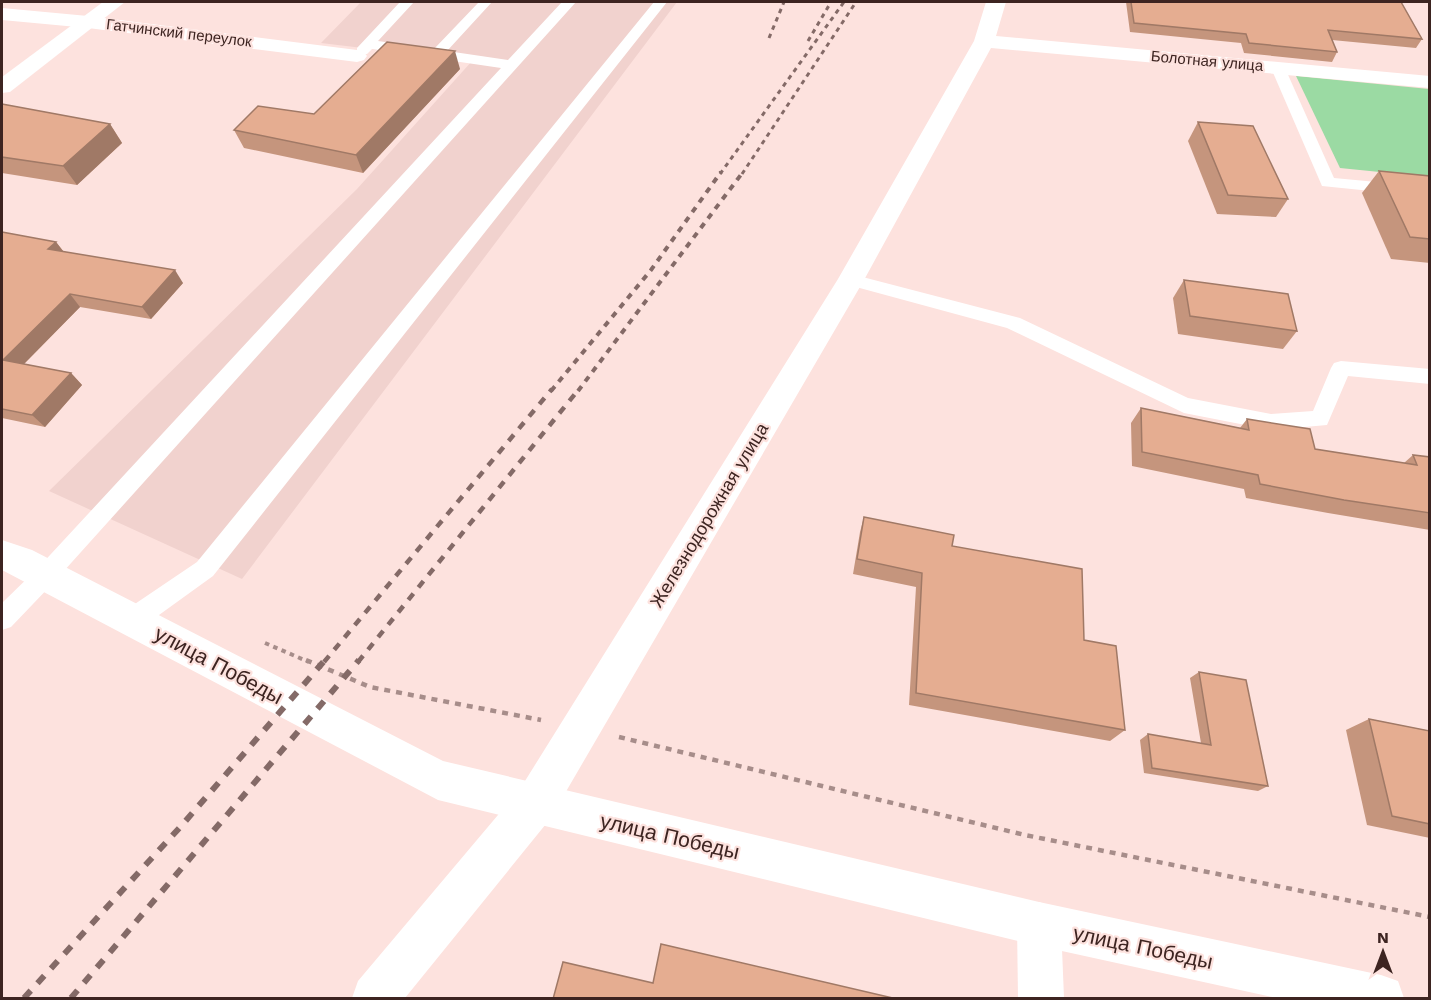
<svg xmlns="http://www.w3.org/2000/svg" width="1431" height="1000" font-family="'Work Sans',sans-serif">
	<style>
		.built { fill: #f1d2ce }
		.green { fill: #9bdaa3 }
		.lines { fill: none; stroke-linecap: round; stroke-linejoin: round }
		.path-far1 { stroke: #a78d8a; stroke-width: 4; stroke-dasharray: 4.5 4.5; stroke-linecap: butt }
		.path { stroke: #a78d8a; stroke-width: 4.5; stroke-dasharray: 6 6; stroke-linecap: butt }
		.service { fill: #fff; fill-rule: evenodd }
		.minor { fill: #fff; fill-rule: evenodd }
		.tertiary { fill: #fff; fill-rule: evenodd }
		.rail-far3 { stroke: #846a67; stroke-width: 3; stroke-dasharray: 4.5 4.5; stroke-linecap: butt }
		.rail-far2 { stroke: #846a67; stroke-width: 4; stroke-dasharray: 6 6; stroke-linecap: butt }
		.rail-far1 { stroke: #846a67; stroke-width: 4.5; stroke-dasharray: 8 8; stroke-linecap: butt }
		.rail { stroke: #846a67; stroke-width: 6; stroke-dasharray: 10 10; stroke-linecap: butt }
		.wall { fill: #c5957d }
		.shaded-wall { fill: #a07966 }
		.building { fill: #e5ad91; stroke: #a07966; stroke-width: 1.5 }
		.labels { text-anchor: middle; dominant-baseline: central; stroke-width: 4.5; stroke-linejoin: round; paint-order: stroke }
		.far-street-label { font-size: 15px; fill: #3d2421; stroke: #fde2de }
		.street-label { font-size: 18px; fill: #3d2421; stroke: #fde2de }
		.near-street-label { font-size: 21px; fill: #3d2421; stroke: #fde2de }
	</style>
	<rect width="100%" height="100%" fill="#fde2de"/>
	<polygon class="built" points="361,2 677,2 242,579 49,491 357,189 472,61 321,43"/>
	<polygon class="green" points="1296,76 1429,89 1429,177 1340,168"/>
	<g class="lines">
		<polyline class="path-far1" points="265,643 309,662"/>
		<g class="path">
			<polyline points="306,660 370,687 541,720"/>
			<polyline points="619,737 1025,835 1430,917"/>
		</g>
		<g class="service">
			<polygon points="400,2 414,2 378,41 434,49 479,2 492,2 447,51 508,60 562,2 576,2 54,582 11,627 2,630 2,603 38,568 501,68 372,49 367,54 357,54 357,48"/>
			<polygon points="654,2 667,2 213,576 141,628 132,631 123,628 120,620 123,612 197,562"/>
			<polygon points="1278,64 1285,68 1334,178 1430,187 1430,197 1322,186 1271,68"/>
			<polygon points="851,274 1020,318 1188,398 1271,414 1313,411 1331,368 1334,363 1341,361 1430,369 1430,384 1348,376 1327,425 1271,430 1184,413 1007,328 845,284 842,280 845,276"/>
		</g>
		<g class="minor">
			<polygon points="986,2 1006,2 996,36 1430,76 1430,88 991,48 864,280 550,819 405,998 352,998 358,981 520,789 838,279 974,41"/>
			<polygon points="2,8 88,16 357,50 364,52 367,56 364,60 357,62 88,28 2,20"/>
			<polygon points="1039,902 1055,908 1061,924 1064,998 1018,998 1017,924 1023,908"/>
		</g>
		<g class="tertiary">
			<polygon points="103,2 125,2 10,92 2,93 2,77"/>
			<polygon points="2,540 32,550 443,761 1039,902 1381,975 1398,981 1404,998 1277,998 1039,946 438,800 2,570"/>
		</g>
		<g class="rail-far3">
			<polyline points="769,38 784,2"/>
			<polyline points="808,41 831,2"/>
			<polyline points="720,174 844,2"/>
			<polyline points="742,174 856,2"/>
		</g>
		<g class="rail-far2">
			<polyline points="551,391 651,270 721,172"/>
			<polyline points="578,391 743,172"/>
		</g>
		<g class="rail-far1">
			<polyline points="324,662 552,389"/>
			<polyline points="358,662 579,389"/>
		</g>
		<g class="rail">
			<polyline points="24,998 182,825 325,660"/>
			<polyline points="71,998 359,660"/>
		</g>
	</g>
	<g class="wall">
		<polygon points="1126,2 1401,2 1422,39 1416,48 1332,40 1337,52 1332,62 1244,53 1241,43 1130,32"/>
		<polygon points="460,69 363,173 244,148 234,130 314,114"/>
		<polygon points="2,104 110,124 122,143 77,185 2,173"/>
		<polygon points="1198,122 1288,199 1276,217 1217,214 1188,141"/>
		<polygon points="1379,171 1430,176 1430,263 1391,259 1362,193"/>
		<polygon points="2,232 56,242 64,252 183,283 151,319 80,307 24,364 71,373 82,385 45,427 2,418"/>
		<polygon points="1184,280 1297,331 1283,349 1178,334 1173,298"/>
		<polygon points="1141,408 1240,428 1247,419 1315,449 1404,463 1413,455 1430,457 1430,530 1328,513 1246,498 1244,489 1132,466 1131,423"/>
		<polygon points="864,517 952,546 1084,640 1125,730 1110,741 909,705 916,587 853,574 860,532"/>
		<polygon points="1199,672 1268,786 1258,791 1144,773 1140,740 1148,734 1201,743 1190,678"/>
		<polygon points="1369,719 1430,731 1430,838 1367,825 1346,730"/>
	</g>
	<g class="shaded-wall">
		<polygon points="455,51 460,69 363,173 356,155"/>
		<polygon points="110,124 122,143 77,185 63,166"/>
		<polygon points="56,242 66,255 48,249"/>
		<polygon points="175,270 183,283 151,319 142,307"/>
		<polygon points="70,294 80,307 16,372 3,360"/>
		<polygon points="71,373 82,385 45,427 32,415"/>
	</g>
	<g class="building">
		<polygon points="1131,2 1401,2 1422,39 1328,30 1337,52 1249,43 1246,34 1134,23"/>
		<polygon points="387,42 455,51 356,155 234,130 258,106 314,114"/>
		<polygon points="2,104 110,124 63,166 2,157"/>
		<polygon points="1198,122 1253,126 1288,199 1228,195"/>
		<polygon points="1379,171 1430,176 1430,239 1410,237"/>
		<polygon points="2,232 56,242 48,249 175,270 142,307 70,294 3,360 71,373 32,415 2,409"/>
		<polygon points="1184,280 1288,294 1297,331 1190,316"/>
		<polygon points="1141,408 1249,430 1247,419 1310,429 1315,449 1417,465 1413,455 1430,457 1430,513 1344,500 1260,484 1258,475 1142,452"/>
		<polygon points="864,517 954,535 952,546 1082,569 1084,640 1116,646 1125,730 916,693 922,573 857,559"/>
		<polygon points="1199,672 1246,680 1268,786 1152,768 1148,734 1211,745"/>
		<polygon points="1369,719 1430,731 1430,824 1392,816"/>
		<polygon points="661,944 897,999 553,999 563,962 653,983"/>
	</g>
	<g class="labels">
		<g class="far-street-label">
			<text transform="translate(179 33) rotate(7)">Гатчинский переулок</text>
			<text transform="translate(1207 61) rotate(5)">Болотная улица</text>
		</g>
		<g class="street-label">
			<text transform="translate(709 515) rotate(-59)">Железнодорожная улица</text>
		</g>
		<g class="near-street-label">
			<text transform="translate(219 665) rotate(28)">улица Победы</text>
			<text transform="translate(670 836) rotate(13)">улица Победы</text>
			<text transform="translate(1143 947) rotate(12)">улица Победы</text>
		</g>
	</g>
	<rect width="1431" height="1000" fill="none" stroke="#3d2421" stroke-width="6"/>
	<g transform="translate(1383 952)" stroke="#fde2de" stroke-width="4.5" paint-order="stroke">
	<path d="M0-4.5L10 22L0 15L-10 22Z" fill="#3d2421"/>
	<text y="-9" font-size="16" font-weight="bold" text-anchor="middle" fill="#3d2421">N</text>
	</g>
</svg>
